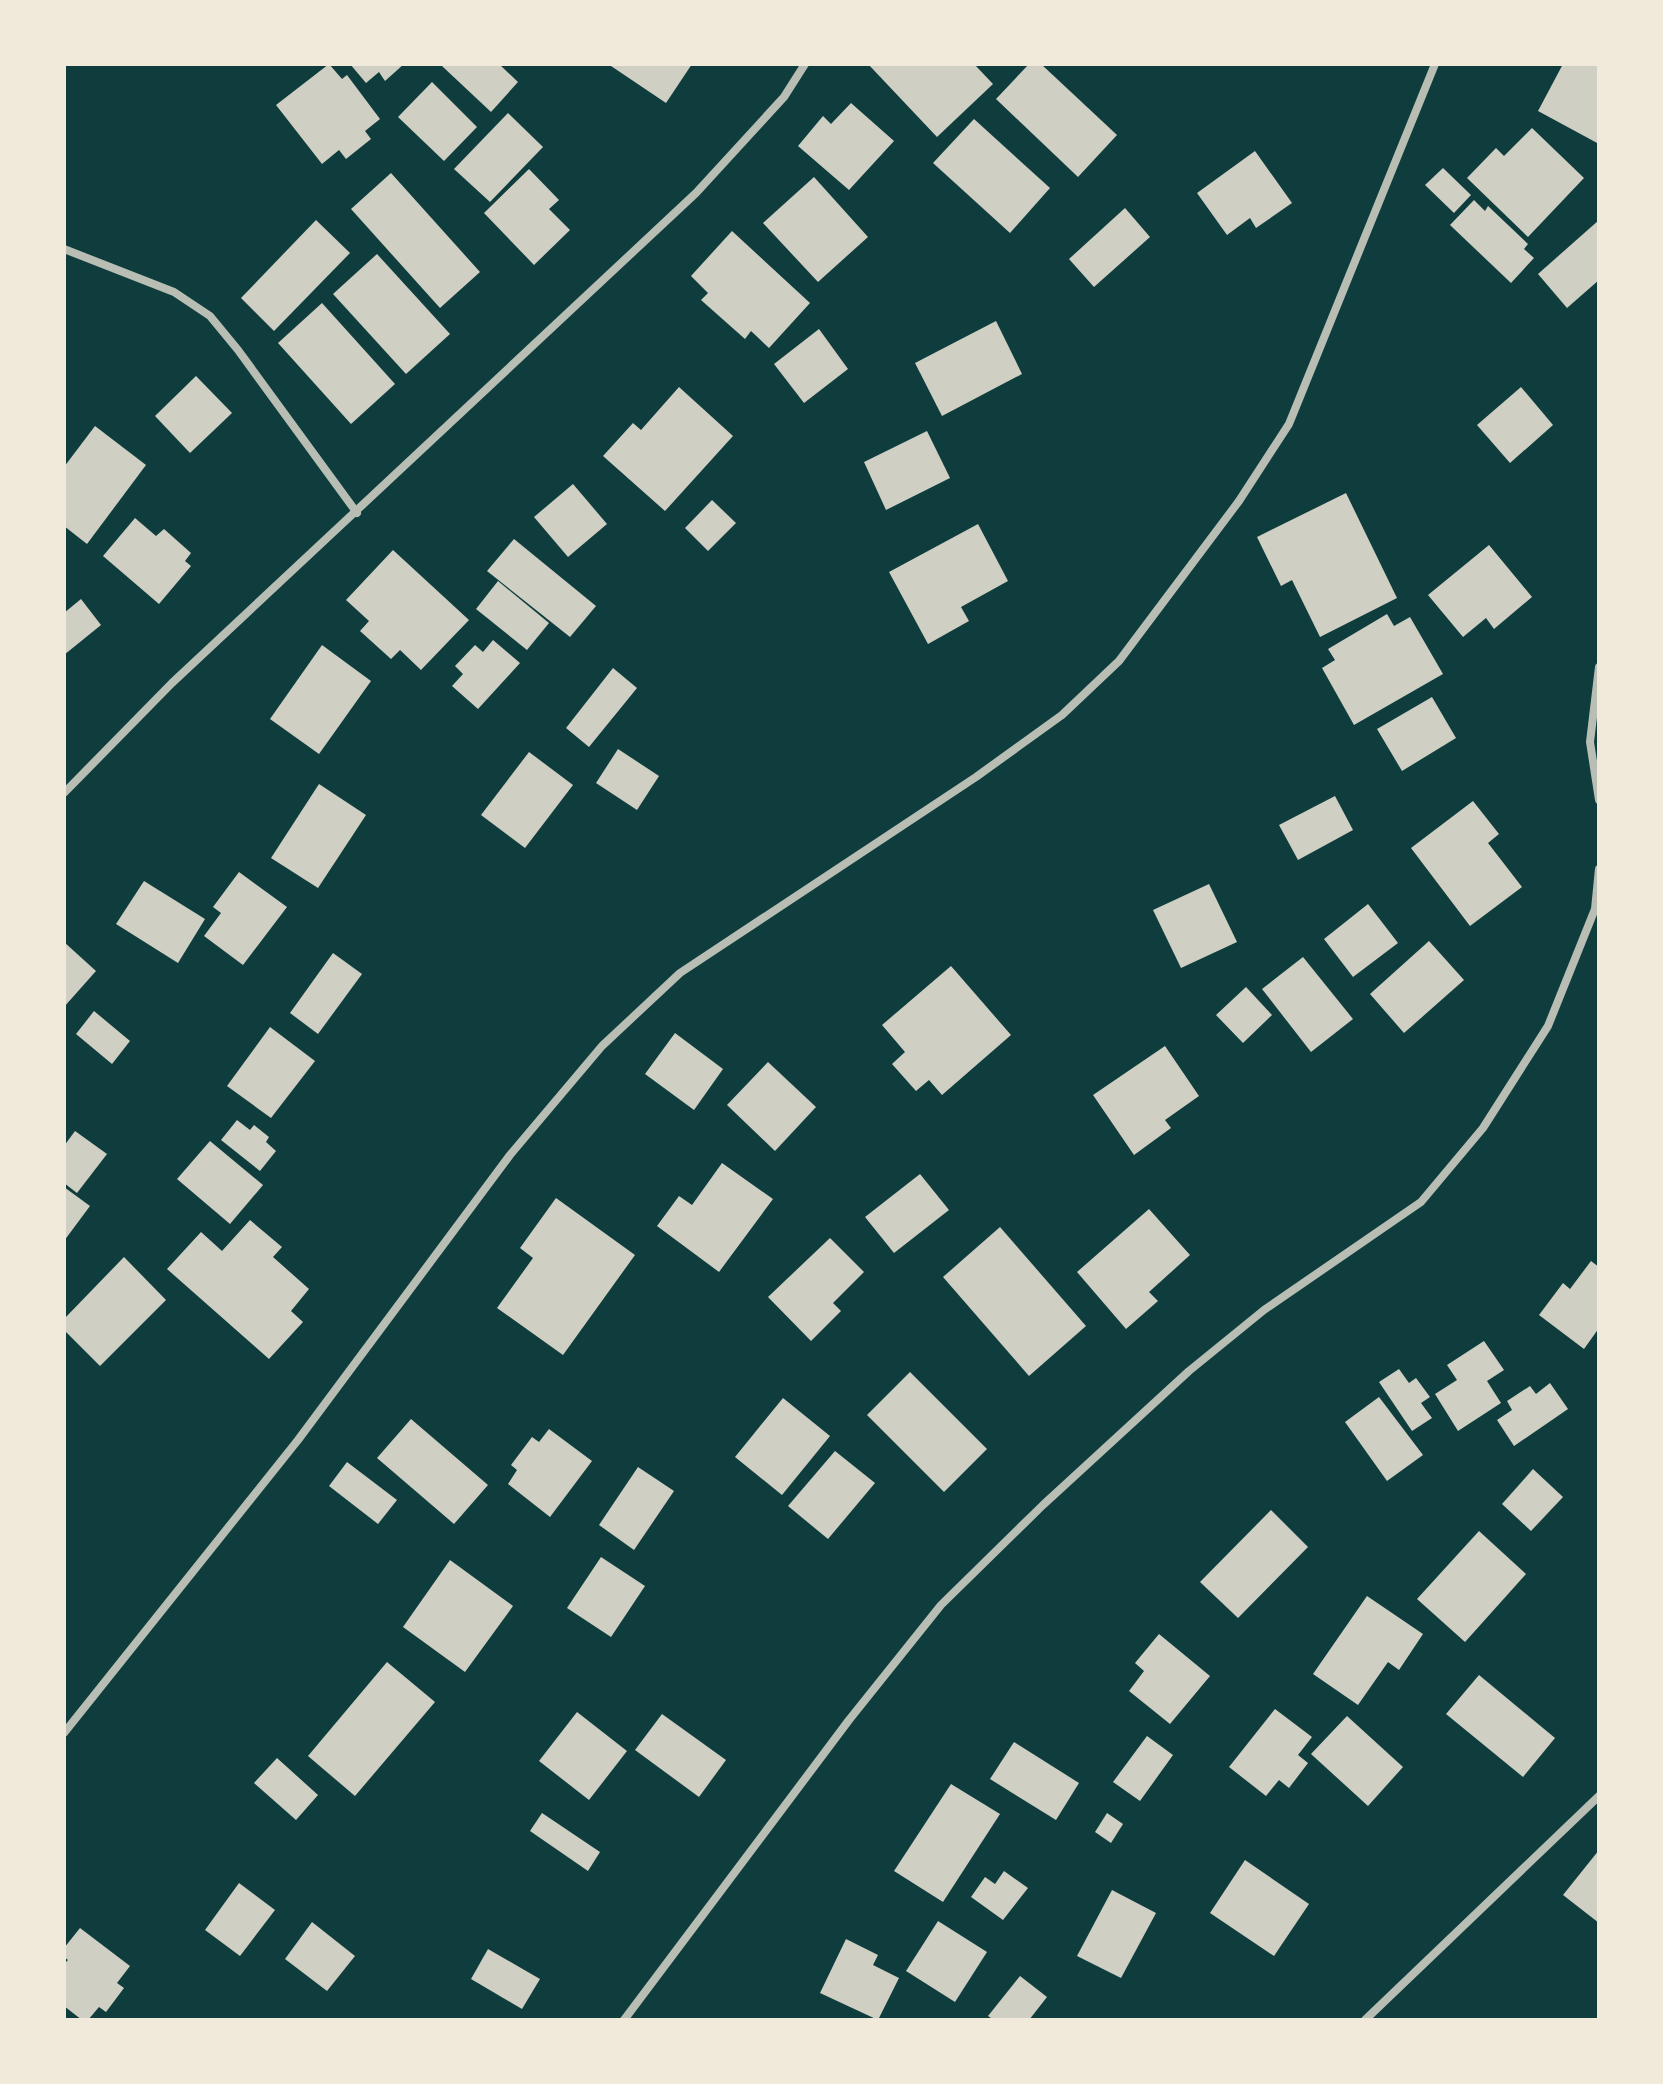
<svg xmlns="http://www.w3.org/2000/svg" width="1663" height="2084" font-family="Cabin,sans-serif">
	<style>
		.building { fill: #cfcfc3 }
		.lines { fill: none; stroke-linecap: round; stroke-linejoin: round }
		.minor { stroke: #b8beb3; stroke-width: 8 }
	</style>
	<rect width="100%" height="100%" fill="#0f3d3e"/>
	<g class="building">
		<polygon points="329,64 342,79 347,75 380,119 365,131 371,139 346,159 339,150 322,164 276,105"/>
		<polygon points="350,64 404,64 385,81 379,72 366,83"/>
		<polygon points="444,64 499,64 518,82 491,112 442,66"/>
		<polygon points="608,64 692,64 666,103"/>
		<polygon points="868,64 974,64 993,84 937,137"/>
		<polygon points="1029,64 1041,64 1117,135 1078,177 996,99"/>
		<polygon points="1563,64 1599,64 1599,144 1538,111"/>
		<polygon points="432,82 477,127 444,161 398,117"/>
		<polygon points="851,103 894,141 849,190 798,146 823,116 831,124"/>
		<polygon points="508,113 543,147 490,202 454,169"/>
		<polygon points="974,119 1050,188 1010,233 933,163"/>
		<polygon points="1532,128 1584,178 1528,237 1467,178 1496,148 1504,156"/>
		<polygon points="1255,151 1292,203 1256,228 1250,218 1227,235 1197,193"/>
		<polygon points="1443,168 1471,195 1454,213 1425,185"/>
		<polygon points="529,169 559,200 549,209 570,230 534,265 484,213"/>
		<polygon points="391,173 480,272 440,308 351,209"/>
		<polygon points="814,177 868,237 818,282 763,223"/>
		<polygon points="1474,200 1485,211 1488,206 1528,244 1524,249 1534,258 1511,283 1450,225"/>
		<polygon points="1125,208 1150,237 1094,287 1069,259"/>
		<polygon points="316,220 350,253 274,331 241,298"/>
		<polygon points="1599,220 1599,280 1567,308 1538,274"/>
		<polygon points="732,231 810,303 769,348 751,331 745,339 701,300 708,293 691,276"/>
		<polygon points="377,254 450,334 406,374 333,294"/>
		<polygon points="322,303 395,384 351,424 278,343"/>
		<polygon points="996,321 1022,374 942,416 915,363"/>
		<polygon points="819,329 848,369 804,403 774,364"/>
		<polygon points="196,376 232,413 190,453 155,416"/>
		<polygon points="679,387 733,436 665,511 603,456 633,423 641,430"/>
		<polygon points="1521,387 1553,425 1510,463 1477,425"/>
		<polygon points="95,426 146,465 87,544 64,526 64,467"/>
		<polygon points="927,431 950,478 886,510 864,462"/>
		<polygon points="573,484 607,524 568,557 534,517"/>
		<polygon points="1346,493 1397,598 1320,637 1292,580 1281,586 1257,537"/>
		<polygon points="712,500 736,523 708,551 685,528"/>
		<polygon points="135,518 156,536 164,529 191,553 185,561 191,566 159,604 103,556"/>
		<polygon points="978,524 1008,581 961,607 969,621 928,644 889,572"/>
		<polygon points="514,539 596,606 570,637 487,571"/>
		<polygon points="1489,545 1532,597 1494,629 1486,618 1463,637 1428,595"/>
		<polygon points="393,550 469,620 421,670 400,650 391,659 360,631 369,621 346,600"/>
		<polygon points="498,581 549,623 527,650 476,609"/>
		<polygon points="81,599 101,625 64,655 64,613"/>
		<polygon points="1387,614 1394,626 1410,617 1443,674 1354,725 1322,668 1335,660 1328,649"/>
		<polygon points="493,640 520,663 478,709 452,686 463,674 455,666 475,645 483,652"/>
		<polygon points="322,645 371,681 319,754 270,719"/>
		<polygon points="613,668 637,688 589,747 566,728"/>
		<polygon points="1432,697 1456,738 1402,771 1377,729"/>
		<polygon points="618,749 659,776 637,810 596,783"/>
		<polygon points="529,752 573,785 525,848 481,815"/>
		<polygon points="319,784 366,815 318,888 271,858"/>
		<polygon points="1335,796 1353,830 1298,860 1279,825"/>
		<polygon points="1473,801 1499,834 1488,843 1522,887 1470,926 1411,848"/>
		<polygon points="239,872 287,907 243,965 204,936 221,913 213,907"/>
		<polygon points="144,881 205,919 178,963 116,924"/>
		<polygon points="1209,884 1237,942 1181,968 1153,910"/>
		<polygon points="1368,904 1398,943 1353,977 1324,939"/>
		<polygon points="1429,941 1464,980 1404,1033 1370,994"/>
		<polygon points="64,942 96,971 64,1007"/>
		<polygon points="333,953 362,974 318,1034 290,1013"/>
		<polygon points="1303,957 1353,1019 1311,1052 1262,989"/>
		<polygon points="951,966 1011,1035 942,1095 929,1080 916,1091 892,1064 905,1052 882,1025"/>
		<polygon points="1246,987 1272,1015 1243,1043 1216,1015"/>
		<polygon points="94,1011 130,1041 112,1064 76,1034"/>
		<polygon points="270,1027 315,1061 271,1118 227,1086"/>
		<polygon points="675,1033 723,1069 694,1110 645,1074"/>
		<polygon points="1165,1046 1199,1096 1165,1120 1171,1128 1134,1155 1093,1095"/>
		<polygon points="768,1062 816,1107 775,1151 727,1105"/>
		<polygon points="237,1120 250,1130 254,1125 269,1137 266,1142 276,1151 260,1171 221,1140"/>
		<polygon points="75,1131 107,1154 77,1193 64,1183 64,1146"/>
		<polygon points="210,1141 263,1185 230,1224 177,1179"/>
		<polygon points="722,1163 773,1199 719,1272 657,1226 679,1196 692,1205"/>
		<polygon points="920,1174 949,1210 894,1253 865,1217"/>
		<polygon points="64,1187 90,1206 64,1241"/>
		<polygon points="556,1198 635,1255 563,1355 497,1308 533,1258 520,1248"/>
		<polygon points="1149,1209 1190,1255 1149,1292 1158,1301 1126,1329 1077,1272"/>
		<polygon points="250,1220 282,1247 273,1257 309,1289 291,1311 303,1322 269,1359 167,1269 201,1232 222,1251"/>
		<polygon points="1000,1227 1086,1326 1029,1376 943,1277"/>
		<polygon points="830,1238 864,1272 833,1303 841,1311 811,1341 768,1297"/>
		<polygon points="124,1257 166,1300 100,1366 64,1330 64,1319"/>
		<polygon points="1591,1261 1599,1267 1599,1328 1584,1349 1539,1315 1563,1283 1570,1289"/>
		<polygon points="1484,1341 1504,1370 1487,1381 1501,1403 1458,1431 1435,1394 1457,1380 1447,1365"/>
		<polygon points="1399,1369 1409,1383 1416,1378 1430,1397 1421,1403 1432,1418 1412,1431 1379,1382"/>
		<polygon points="910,1372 987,1449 944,1492 867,1415"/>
		<polygon points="1550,1383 1568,1409 1514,1446 1497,1420 1512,1410 1507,1401 1530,1386 1536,1394"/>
		<polygon points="1379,1397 1423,1455 1387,1481 1345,1422"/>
		<polygon points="783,1398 830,1436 782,1495 735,1457"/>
		<polygon points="411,1419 488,1485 454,1524 377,1458"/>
		<polygon points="549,1429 592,1461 550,1517 508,1484 517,1470 511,1465 532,1437 539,1442"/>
		<polygon points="835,1451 875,1483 828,1539 788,1506"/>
		<polygon points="347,1462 397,1500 378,1524 329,1486"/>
		<polygon points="638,1467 674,1491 634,1550 599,1525"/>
		<polygon points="1533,1469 1563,1497 1531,1531 1502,1504"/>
		<polygon points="1271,1510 1308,1547 1238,1618 1200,1582"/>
		<polygon points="1479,1531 1526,1574 1465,1642 1417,1599"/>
		<polygon points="601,1557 645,1586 611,1637 567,1608"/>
		<polygon points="450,1560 513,1606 465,1672 403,1627"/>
		<polygon points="1367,1596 1423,1634 1399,1670 1388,1662 1358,1705 1313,1674"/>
		<polygon points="1159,1634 1210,1676 1170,1724 1129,1691 1144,1671 1135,1663"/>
		<polygon points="387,1662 435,1702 355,1796 308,1756"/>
		<polygon points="1479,1675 1555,1738 1523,1777 1446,1714"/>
		<polygon points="1275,1709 1312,1737 1298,1755 1308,1763 1289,1788 1279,1780 1266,1796 1229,1767"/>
		<polygon points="577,1712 627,1751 589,1800 539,1761"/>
		<polygon points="662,1714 726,1760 699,1797 635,1750"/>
		<polygon points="1347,1716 1403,1767 1368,1806 1311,1754"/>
		<polygon points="1147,1736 1173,1755 1140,1801 1113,1782"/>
		<polygon points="1014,1742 1079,1783 1056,1820 990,1779"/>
		<polygon points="277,1758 318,1795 296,1820 254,1783"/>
		<polygon points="951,1784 1000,1814 943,1902 894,1871"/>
		<polygon points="542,1813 600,1852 588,1871 530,1831"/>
		<polygon points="1107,1813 1123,1824 1111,1843 1095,1832"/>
		<polygon points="1599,1850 1599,1923 1563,1895"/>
		<polygon points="1245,1860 1309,1904 1274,1956 1210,1913"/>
		<polygon points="1004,1871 1028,1888 1003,1920 971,1897 985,1877 995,1884"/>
		<polygon points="239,1883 275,1910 240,1956 205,1930"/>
		<polygon points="1112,1890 1156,1913 1121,1978 1077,1956"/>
		<polygon points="938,1921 987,1952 955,2002 906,1971"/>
		<polygon points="312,1922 355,1956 327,1991 285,1959"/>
		<polygon points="80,1928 130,1966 117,1983 124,1988 106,2012 99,2007 88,2020 82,2020 64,2006 64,1964 68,1960 64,1957 64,1948"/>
		<polygon points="846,1939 878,1955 873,1965 899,1978 878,2020 820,1993"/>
		<polygon points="488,1949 540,1979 522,2009 471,1979"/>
		<polygon points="1020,1976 1047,1997 1029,2020 994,2020 988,2016"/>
	</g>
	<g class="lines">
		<g class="minor">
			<polyline points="64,249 174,292 210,316 238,350 357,513"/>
			<polyline points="1599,667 1590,742 1599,800"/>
			<polyline points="64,793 172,683 696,193 784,97 805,64"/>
			<polyline points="64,1733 298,1440 510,1155 602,1046 680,973 976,777 1062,715 1119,661 1239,501 1289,424 1435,64"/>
			<polyline points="624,2020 849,1720 941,1605 1043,1505 1189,1371 1264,1310 1421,1202 1483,1128 1548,1026 1595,909 1599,869"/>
			<polyline points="1365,2020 1599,1796"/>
		</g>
	</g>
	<rect width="1663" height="2084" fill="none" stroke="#f1e9da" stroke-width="132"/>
</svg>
